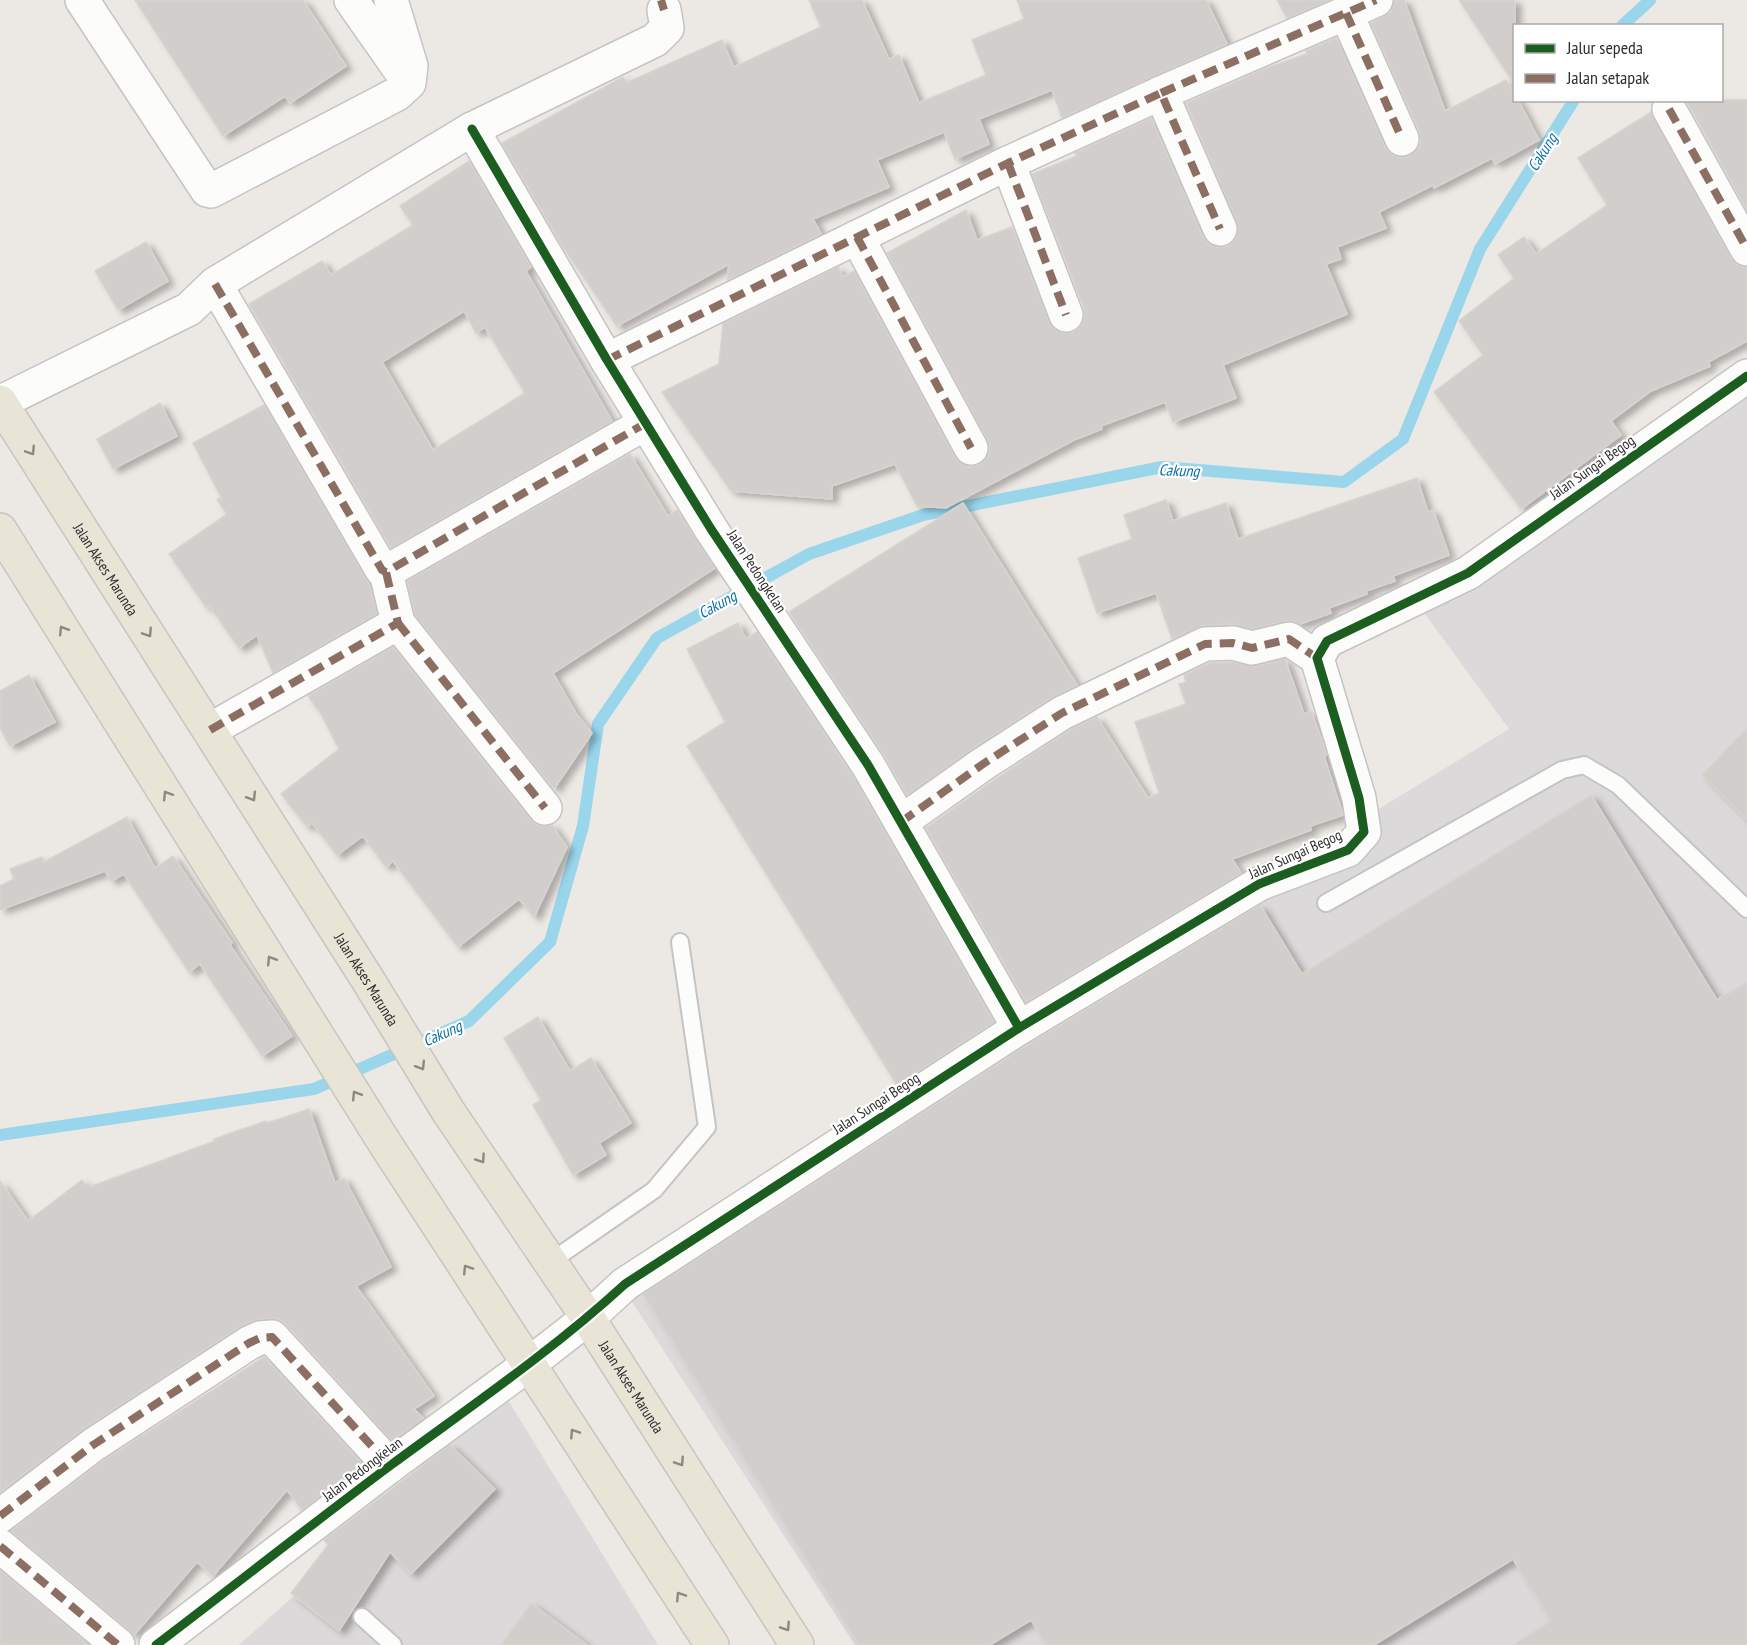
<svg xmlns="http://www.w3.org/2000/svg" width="1747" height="1645" font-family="'PT Sans Narrow',sans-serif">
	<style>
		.industrial { fill: #dcd9db }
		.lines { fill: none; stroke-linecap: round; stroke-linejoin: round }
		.stream { stroke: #99d6ec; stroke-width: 12 }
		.building { fill: #d1cecb; stroke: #d7d4d0; stroke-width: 1.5; fill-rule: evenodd; filter: url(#shadow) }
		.service-casing { stroke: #c5c4c5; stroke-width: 20 }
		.minor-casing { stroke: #c5c4c5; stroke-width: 36 }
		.tertiary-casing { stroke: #c5c4c5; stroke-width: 36 }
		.primary-casing { stroke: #c6c5c4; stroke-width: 36 }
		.service { stroke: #fcfcfb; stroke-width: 16 }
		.minor { stroke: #fcfcfb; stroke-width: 33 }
		.tertiary { stroke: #fcfcfb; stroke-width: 33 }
		.primary { stroke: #e8e4d6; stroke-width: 33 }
		.quiet { stroke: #8d6e63; stroke-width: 8; stroke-dasharray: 15 8; stroke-linecap: butt }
		.cycleway-casing { stroke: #fff; stroke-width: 13 }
		.cycleway { stroke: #1b5e20; stroke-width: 9 }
		.oneway { stroke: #8b8982 }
		.labels { text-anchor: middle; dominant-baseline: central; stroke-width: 4.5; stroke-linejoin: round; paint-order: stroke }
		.street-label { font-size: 15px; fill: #2e2e2e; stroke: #fff }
		.water-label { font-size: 16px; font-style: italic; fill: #0d6fa3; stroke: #fff }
	</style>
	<defs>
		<filter id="shadow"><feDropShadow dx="6" dy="4" stdDeviation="3" flood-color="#0004"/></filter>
	</defs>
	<rect width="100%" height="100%" fill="#ece8e4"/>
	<g class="industrial">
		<polygon points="1747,369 1747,1645 855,1645 616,1277 1509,729 1409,592"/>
		<polygon points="497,1382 658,1645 239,1645 324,1569"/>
	</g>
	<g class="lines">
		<g class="stream">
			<polyline points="1622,26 1650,0"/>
			<polyline points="0,1135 314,1089 469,1021 550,942 583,826 598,724 657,638 809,554 923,515 1162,467 1344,482 1403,439 1480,249 1574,100"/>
		</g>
	</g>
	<g class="building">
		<polygon points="135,0 303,0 346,66 290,103 285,96 223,136"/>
		<polygon points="809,0 862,0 889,59 899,55 919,103 986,75 972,40 1024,19 1017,0 1206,0 1227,44 1062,118 1052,90 979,119 989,144 955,159 944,132 877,160 889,187 813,219 821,234 727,280 729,264 617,326 563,247 502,143 623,77 626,83 722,40 734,67 821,27"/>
		<polygon points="1277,0 1329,0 1287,18"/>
		<polygon points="1394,0 1404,0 1445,111 1506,80 1515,95 1515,100 1518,100 1539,140 1495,164 1492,158 1434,188 1433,185 1379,212 1386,228 1337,247 1341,259 1326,264 1347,314 1223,365 1236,398 1173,422 1165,402 1101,426 1102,429 1074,440 946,508 917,506 895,464 832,486 832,499 731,491 662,392 719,364 723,324 838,267 843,277 854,271 955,457 962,464 970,467 979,465 987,457 990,448 987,439 887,253 966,210 977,240 1012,227 1049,322 1055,330 1062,333 1073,332 1081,326 1084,319 1084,308 1032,174 1077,156 1075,153 1151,118 1203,237 1209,244 1217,247 1228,246 1235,240 1238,232 1237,222 1186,103 1266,68 1307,54 1306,51 1336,38 1385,147 1391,154 1399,158 1410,156 1417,150 1421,142 1419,131 1371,23 1391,12"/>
		<polygon points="1459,0 1515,0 1515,85"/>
		<polygon points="1686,100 1747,100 1747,210"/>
		<polygon points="1651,112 1731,258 1737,265 1747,268 1747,341 1708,362 1710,366 1651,391 1611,421 1621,435 1521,509 1434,392 1483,355 1459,321 1514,278 1498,255 1524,237 1536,254 1607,205 1578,158"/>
		<path d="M469 161 531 267 526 271 612 421 391 548 249 304 322 261 331 275 413 225 400 206ZM464 311 476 333 485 327 525 393 433 450 382 362Z"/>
		<polygon points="146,242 168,281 118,310 95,271"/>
		<polygon points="160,403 177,436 113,469 97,439"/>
		<polygon points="264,405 369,583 377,614 273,673 257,635 239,648 209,605 206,607 169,554 227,514 217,500 221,497 193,443"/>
		<polygon points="630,454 668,516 677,510 715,568 553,673 577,715 592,733 554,789 415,615 407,581"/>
		<polygon points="1417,478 1428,512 1433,510 1449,555 1393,576 1395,581 1366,591 1367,594 1329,608 1331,613 1300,624 1293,621 1285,621 1252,629 1233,624 1204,625 1172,639 1156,593 1097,613 1078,558 1132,539 1124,515 1166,500 1173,521 1226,503 1238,539"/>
		<polygon points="963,503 1077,685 1052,697 973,748 907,795 884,755 789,612"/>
		<polygon points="738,623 746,639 757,632 852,775 994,1022 897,1085 687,746 725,722 687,649"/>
		<polygon points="393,647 530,820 539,826 552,825 567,847 534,917 519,899 458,947 393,861 386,867 363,836 337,855 312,823 307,827 281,794 339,749 321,714 308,696"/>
		<polygon points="1285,659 1304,714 1311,711 1324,746 1327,755 1324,756 1343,815 1310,826 1311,830 1232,859 1241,873 1026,1002 926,828 994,780 1071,729 1097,717 1148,798 1159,793 1135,722 1186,704 1179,684 1186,682 1184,675 1210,663 1231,662 1256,666"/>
		<polygon points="29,675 55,722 10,746 0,728 0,691"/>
		<polygon points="1747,728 1747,820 1702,775"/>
		<polygon points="1591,795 1717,1000 1747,982 1747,1645 1513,1645 1551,1621 1513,1559 1374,1645 1047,1645 1031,1620 990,1645 859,1645 643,1294 1029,1044 1260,905 1302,974"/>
		<polygon points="127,817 155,868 173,856 232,943 230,945 292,1036 262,1056 200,964 189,972 124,874 111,881 105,871 0,910 0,886 14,879 10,869 42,857 44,862"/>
		<polygon points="538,1017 570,1071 591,1058 631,1123 599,1143 606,1155 573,1175 533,1105 541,1100 504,1038"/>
		<polygon points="309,1109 335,1183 344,1178 391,1267 356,1286 434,1396 414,1409 423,1418 392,1441 286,1324 278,1319 258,1319 239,1327 83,1429 0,1492 0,1181 28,1221 82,1180 85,1185 88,1184 91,1188 95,1185 215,1141 214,1139 266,1121 267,1123"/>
		<polygon points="264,1357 362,1464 302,1510 287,1490 213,1576 197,1562 134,1635 11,1531 104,1460"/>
		<polygon points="450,1445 495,1489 411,1574 390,1552 339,1631 291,1593 328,1545 324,1540"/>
		<polygon points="0,1570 89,1645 0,1645"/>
		<polygon points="531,1603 587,1645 501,1645"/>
	</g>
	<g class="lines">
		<g class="service-casing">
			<g id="service">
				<polyline points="1326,903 1562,770 1584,765 1618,785 1747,909"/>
				<polyline points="550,1262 654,1190 707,1127 680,942"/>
				<polyline points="362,1617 393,1645"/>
			</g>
		</g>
		<g class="minor-casing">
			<g id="minor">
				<polyline points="82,0 207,190 211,191 397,94 409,83 411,66 391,0"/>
				<polyline points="351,0 405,77"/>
				<polyline points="1346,13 1402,139"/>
				<polyline points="1161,93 1376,0"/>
				<polyline points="1669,109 1747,249"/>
				<polyline points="472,129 607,360 711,529 868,765 1019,1028"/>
				<polyline points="1008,163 1066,315"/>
				<polyline points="857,237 971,448"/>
				<polyline points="215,284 382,570 386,572 646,423"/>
				<polyline points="607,360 1008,163 1161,93 1220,229"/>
				<polyline points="1,402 189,309 215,284 472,129 655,40 667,28 664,10"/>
				<polyline points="398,623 545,808"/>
				<polyline points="210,730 398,623 386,572"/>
				<polyline points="901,822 983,764 1062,713 1205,644 1233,643 1252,648 1289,639 1317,658"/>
				<polyline points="588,1318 625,1284 1019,1028 1259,884 1348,850 1364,832 1359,798 1317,658 1327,641 1468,573 1747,376"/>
				<polyline points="0,1516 93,1445 249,1343 260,1338 272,1337 390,1466"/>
				<polyline points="0,1546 118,1645"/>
			</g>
		</g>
		<g class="tertiary-casing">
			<polyline id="tertiary" points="156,1645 390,1466 529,1364 588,1318"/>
		</g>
		<g class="primary-casing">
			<g id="primary">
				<path id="s1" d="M0 402 368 980 448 1111 588 1318 797 1645"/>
				<polyline points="0,530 386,1145 712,1645"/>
			</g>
		</g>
		<use href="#service" class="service"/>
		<use href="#minor" class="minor"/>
		<use href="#tertiary" class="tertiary"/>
		<use href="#primary" class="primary"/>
		<g class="quiet">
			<polyline points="661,0 664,10"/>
			<polyline points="1346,13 1402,139"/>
			<polyline points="1161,93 1376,0"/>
			<polyline points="1669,109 1747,249"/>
			<polyline points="1008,163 1066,315"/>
			<polyline points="857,237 971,448"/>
			<polyline points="215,284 382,570 386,572 646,423"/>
			<polyline points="607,360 1008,163 1161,93 1220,229"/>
			<polyline points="398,623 545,808"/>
			<polyline points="210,730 398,623 386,572"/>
			<polyline points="901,822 983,764 1062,713 1205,644 1233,643 1252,648 1289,639 1317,658"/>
			<polyline points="0,1516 93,1445 249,1343 260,1338 272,1337 390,1466"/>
			<polyline points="0,1546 118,1645"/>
		</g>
		<g class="cycleway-casing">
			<g id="cycleway">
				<polyline points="472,129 607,360 711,529 868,765 1019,1028"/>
				<path d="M156 1645C235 1585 312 1524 391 1465 471 1406 552 1351 625 1284L1019 1028 1259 884 1348 850 1364 832 1359 798 1317 658 1327 641 1468 573 1747 376"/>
			</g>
		</g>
		<use href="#cycleway" class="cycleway"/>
	</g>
	<defs><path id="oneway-chevron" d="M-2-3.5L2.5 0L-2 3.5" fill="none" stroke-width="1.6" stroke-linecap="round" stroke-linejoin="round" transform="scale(1.5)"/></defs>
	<g class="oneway">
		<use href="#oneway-chevron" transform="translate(31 451) rotate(57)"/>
		<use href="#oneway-chevron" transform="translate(63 630) rotate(-122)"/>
		<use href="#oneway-chevron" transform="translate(148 633) rotate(57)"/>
		<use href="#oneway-chevron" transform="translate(167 795) rotate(-122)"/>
		<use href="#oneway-chevron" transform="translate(252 797) rotate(58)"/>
		<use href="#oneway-chevron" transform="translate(271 960) rotate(-122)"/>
		<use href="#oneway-chevron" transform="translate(421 1066) rotate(58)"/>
		<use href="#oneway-chevron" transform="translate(356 1095) rotate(-122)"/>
		<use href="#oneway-chevron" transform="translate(481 1159) rotate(56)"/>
		<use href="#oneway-chevron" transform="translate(467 1269) rotate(-123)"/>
		<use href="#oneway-chevron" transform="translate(574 1433) rotate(-123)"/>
		<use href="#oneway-chevron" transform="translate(680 1462) rotate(57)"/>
		<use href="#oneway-chevron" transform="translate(680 1596) rotate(-123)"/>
		<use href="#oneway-chevron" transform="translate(786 1627) rotate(57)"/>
	</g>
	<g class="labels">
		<g class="street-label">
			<text transform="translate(1592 467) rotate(-35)">Jalan Sungai Begog</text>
			<text stroke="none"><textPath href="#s1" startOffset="198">Jalan Akses Marunda</textPath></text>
			<text transform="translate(757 571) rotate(57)">Jalan Pedongkelan</text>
			<text transform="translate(1295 854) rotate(-24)">Jalan Sungai Begog</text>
			<text stroke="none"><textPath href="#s1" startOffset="684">Jalan Akses Marunda</textPath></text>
			<text transform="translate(876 1103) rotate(-33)">Jalan Sungai Begog</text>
			<text stroke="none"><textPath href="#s1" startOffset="1170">Jalan Akses Marunda</textPath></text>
			<text transform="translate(362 1469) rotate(-37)">Jalan Pedongkelan</text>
		</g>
		<g class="water-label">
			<text transform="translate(1542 152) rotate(-58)">Cakung</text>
			<text transform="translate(1179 470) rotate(2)">Cakung</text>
			<text transform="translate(717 604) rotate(-29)">Cakung</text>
			<text transform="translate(442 1033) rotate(-24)">Cakung</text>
		</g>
	</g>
	<rect x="1513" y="24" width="210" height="78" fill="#ffffff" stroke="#ababab" stroke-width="1.5"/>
	<rect x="1525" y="44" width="30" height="9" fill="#1b5e20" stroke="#ababab" stroke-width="1.5"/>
	<text x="1567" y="54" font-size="18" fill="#2e2e2e">Jalur sepeda</text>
	<rect x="1525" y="74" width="30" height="9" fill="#8d6e63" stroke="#ababab" stroke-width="1.5"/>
	<text x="1567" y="84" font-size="18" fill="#2e2e2e">Jalan setapak</text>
</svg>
